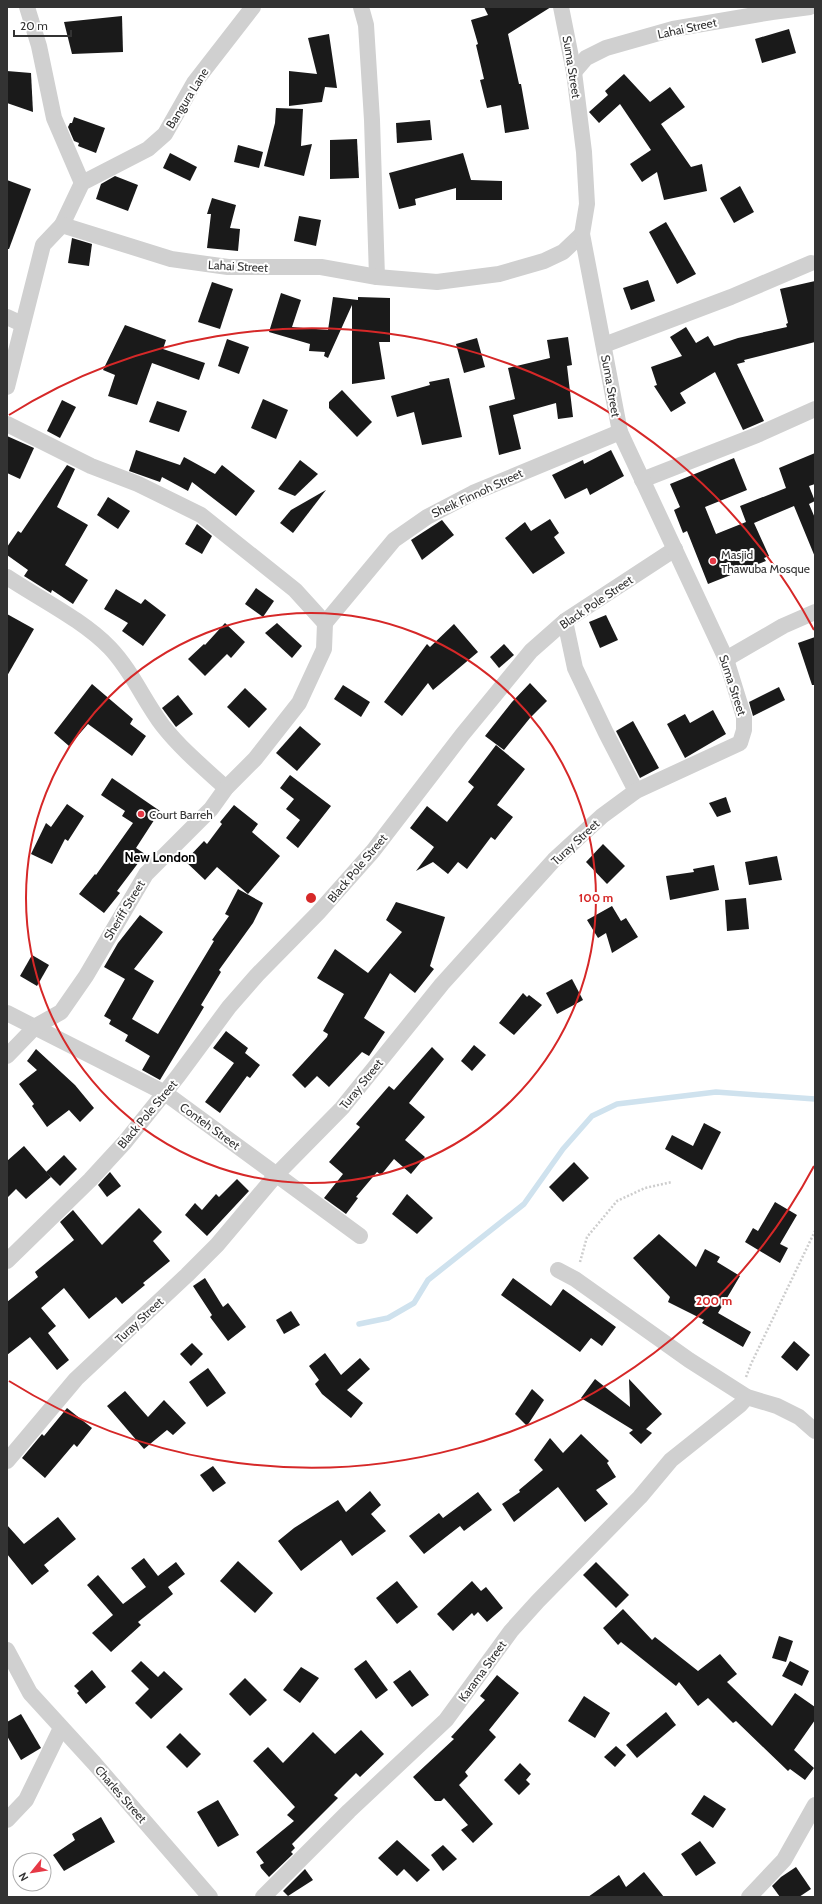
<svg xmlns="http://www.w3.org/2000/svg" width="822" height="1904" font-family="Cabin,sans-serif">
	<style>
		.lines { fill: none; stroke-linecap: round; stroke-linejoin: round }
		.stream { stroke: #cfe2ee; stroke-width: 5.5 }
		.building { fill: #1a1a1a }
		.path { stroke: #cdcdcd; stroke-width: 2.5; stroke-dasharray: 2 2; stroke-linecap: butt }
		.street { stroke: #d0d0d0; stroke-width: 16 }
		.ring { fill: none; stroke: #d62828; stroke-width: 2 }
		.poi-dot { fill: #e63946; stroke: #fff; stroke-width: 1.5 }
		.labels { text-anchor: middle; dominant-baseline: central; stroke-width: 4; stroke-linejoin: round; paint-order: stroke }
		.street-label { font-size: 12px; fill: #333; stroke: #fff }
		.poi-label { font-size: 12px; fill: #333; stroke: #fff; text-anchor: start }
		.neighbourhood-label { font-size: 13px; font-weight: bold; fill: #000; stroke: #fff }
		.centre { fill: #d62828; stroke: #fff; stroke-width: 2 }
		.ring-label { font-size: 12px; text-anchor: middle; font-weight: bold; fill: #d62828; stroke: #fff; stroke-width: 4; stroke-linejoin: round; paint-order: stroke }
	</style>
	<rect width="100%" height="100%" fill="#fff"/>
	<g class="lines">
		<polyline class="stream" points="359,1324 388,1318 414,1303 428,1280 524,1204 563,1149 592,1116 617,1104 716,1092 815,1099"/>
	</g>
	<g class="building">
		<polygon points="484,7 551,7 508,34 519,84 521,84 529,129 505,133 501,105 487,108 480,80 484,79 476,45 478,44 471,20 488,15"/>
		<polygon points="122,16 123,52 72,54 64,22"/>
		<polygon points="789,29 796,53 762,63 755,39"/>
		<polygon points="329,34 337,88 325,87 322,102 289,106 289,71 317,74 308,38"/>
		<polygon points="7,71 31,73 33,112 7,103"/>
		<polygon points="624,74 650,102 670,87 685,107 661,124 691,167 702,164 707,191 664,200 657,172 642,182 630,164 651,150 620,104 599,123 589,112 608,95 605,91"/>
		<polygon points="276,108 303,109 301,146 312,144 304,176 264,166 275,123"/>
		<polygon points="74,117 105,128 96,153 78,146 79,143 74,141 68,127 70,123 72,123"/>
		<polygon points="430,120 432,140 397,143 396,123"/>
		<polygon points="357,139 359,178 330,179 330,140"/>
		<polygon points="238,145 263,152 259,168 234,162"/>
		<polygon points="170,153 197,167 190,181 163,168"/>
		<polygon points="463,153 471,180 502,181 502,200 456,200 456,188 415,199 416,205 399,209 389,173"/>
		<polygon points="115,176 138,185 128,211 96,199 101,184"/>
		<polygon points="7,180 31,189 9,249 7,249"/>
		<polygon points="740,186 754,212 734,223 720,198"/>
		<polygon points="212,198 236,205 230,228 240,229 238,251 207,248 211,214 207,214"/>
		<polygon points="299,216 321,220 316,246 294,241"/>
		<polygon points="666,222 696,274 677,284 649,232"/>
		<polygon points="72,238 92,244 89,266 68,263"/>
		<polygon points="648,280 655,301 631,310 623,288"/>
		<polygon points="815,281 815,342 744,360 745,362 737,364 764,421 743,430 715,372 680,393 686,403 671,412 654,386 657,385 651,367 682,356 670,337 686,327 696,343 708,336 714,346 738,338 787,327 786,324 788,323 780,289"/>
		<polygon points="212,282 233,289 220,329 198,322"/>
		<polygon points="281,293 301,300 292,327 328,330 333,297 358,300 358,297 390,298 390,342 379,342 385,379 352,384 352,305 328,358 324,356 325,352 309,351 310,344 269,332"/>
		<polygon points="125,325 166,340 163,349 205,363 199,380 152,363 137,405 108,396 115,375 103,370"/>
		<polygon points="568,337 572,365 567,366 573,417 558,419 556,403 513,415 521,449 499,455 489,406 515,399 508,368 550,358 547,340"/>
		<polygon points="477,338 485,367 464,373 456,344"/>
		<polygon points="227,339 249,347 239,374 218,366"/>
		<polygon points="449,378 462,437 422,445 414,412 397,417 391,396 430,385 429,382"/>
		<polygon points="342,390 372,422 357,437 329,408 329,402"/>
		<polygon points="263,399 288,410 276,439 251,428"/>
		<polygon points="62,400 76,407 60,438 47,431"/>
		<polygon points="157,401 187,411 179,432 149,422"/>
		<polygon points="7,436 34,448 20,479 7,473"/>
		<polygon points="136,450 180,465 184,457 215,474 222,465 255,491 236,516 192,482 188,491 162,477 160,482 129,471"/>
		<polygon points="611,450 624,476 590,495 587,488 565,499 552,475 583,460 584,464"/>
		<polygon points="815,453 815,484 809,486 815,501 809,504 815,518 815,557 794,506 754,523 769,556 764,558 766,561 708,584 687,531 683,533 674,510 680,507 670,484 734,458 747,490 705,507 716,534 746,522 740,506 786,488 779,468"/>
		<polygon points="300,460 318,474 295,496 278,489"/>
		<polygon points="67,465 75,469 57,507 88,525 65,565 88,580 73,604 52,590 51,593 24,576 28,570 7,555 7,547 18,531 21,533"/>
		<polygon points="326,490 293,533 280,523 291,510"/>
		<polygon points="108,497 130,511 118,529 97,515"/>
		<polygon points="550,519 559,533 554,537 565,553 533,574 505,538 525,522 531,531"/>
		<polygon points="442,520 454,535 422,560 411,540"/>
		<polygon points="197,524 212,536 202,554 185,544"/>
		<polygon points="256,588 274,601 263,617 245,604"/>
		<polygon points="116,589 141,604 145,599 166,615 143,646 122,631 128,623 104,609"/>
		<polygon points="7,614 34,629 7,676"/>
		<polygon points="606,615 618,640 600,648 589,622"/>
		<polygon points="225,623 245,642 231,658 227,654 205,676 188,659 204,644 205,645"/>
		<polygon points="277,623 302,646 292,658 265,633"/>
		<polygon points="454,624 478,652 433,690 428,683 402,716 384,702 427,644 430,647"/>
		<polygon points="815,637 815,685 812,685 798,643"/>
		<polygon points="504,644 514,655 499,668 490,657"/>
		<polygon points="530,683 547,701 530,718 504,750 485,736 512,702"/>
		<polygon points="92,684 133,719 130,724 146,736 132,756 88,724 69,746 54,733"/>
		<polygon points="343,685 370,702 361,717 334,699"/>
		<polygon points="779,687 785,700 753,716 749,702"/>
		<polygon points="245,688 267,709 249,728 227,707"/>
		<polygon points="178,695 193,714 176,727 162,708"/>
		<polygon points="713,710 726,734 685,758 667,724 685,714 690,723"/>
		<polygon points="633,721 659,768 640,778 616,731"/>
		<polygon points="300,726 321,744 297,771 276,753"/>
		<polygon points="496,745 525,769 497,805 513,817 495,840 491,837 467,869 458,862 448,874 433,862 416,871 434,847 410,828 427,806 447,822 474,787 468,782"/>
		<polygon points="290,775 331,806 298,848 286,838 300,820 286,809 294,799 280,788"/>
		<polygon points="112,778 160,811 136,848 145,854 117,891 120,893 104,913 79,894 95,874 96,875 133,823 122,816 125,811 101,795"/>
		<polygon points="726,797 731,812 717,817 709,803"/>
		<polygon points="67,804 84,816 68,841 65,839 52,864 31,854 46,823 51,827"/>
		<polygon points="234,805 258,824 252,832 280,856 248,894 217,867 205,880 185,861 204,841 207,844 222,824 220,822"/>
		<polygon points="603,844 625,866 607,884 586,862"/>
		<polygon points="777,856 782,880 749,885 745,862"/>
		<polygon points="714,865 719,890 670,900 666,876 694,872 693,869"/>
		<polygon points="238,889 263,903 253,923 219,970 221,972 201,1005 204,1007 160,1080 142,1070 150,1056 125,1041 128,1035 109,1024 111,1020 104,1016 125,979 104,967 118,943 140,915 163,932 134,969 154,981 132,1019 158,1034 214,941 212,940 229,916 225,914"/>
		<polygon points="746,898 749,929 727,931 725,900"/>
		<polygon points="396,902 445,917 430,966 434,969 415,993 390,973 364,1018 385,1032 369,1056 362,1052 329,1087 317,1076 305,1088 292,1075 327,1037 328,1034 323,1031 344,994 317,978 335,949 368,973 402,932 386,920"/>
		<polygon points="612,906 621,921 626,918 638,937 612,953 606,933 598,938 587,920"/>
		<polygon points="32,955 49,965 37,986 20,976"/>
		<polygon points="572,979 583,1000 557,1014 546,993"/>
		<polygon points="523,993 527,997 529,995 542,1005 514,1035 499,1023"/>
		<polygon points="226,1031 248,1048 245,1053 260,1065 250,1078 247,1076 220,1113 205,1102 234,1063 213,1048"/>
		<polygon points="474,1045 486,1055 472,1071 461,1061"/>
		<polygon points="432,1047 444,1059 409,1103 425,1117 405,1140 425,1157 411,1174 394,1159 381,1175 377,1172 356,1197 358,1198 346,1214 324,1198 343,1174 329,1162 360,1127 356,1124 389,1086 394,1090"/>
		<polygon points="36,1049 75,1085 94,1108 80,1122 69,1110 47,1127 32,1106 34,1104 19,1084 37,1070 27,1061"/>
		<polygon points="704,1123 721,1132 702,1170 665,1149 672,1135 693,1146"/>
		<polygon points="24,1146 51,1177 26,1199 16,1189 7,1198 7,1161"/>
		<polygon points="64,1155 77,1169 60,1186 46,1172"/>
		<polygon points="574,1162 589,1178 563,1202 549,1187"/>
		<polygon points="110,1172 121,1186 107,1197 98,1185"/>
		<polygon points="237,1179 249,1191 207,1236 185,1215 195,1203 202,1210 216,1194 219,1197"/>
		<polygon points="407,1194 433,1218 417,1234 392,1214"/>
		<polygon points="775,1202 797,1215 780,1244 788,1248 780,1263 745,1242 753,1228 758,1231"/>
		<polygon points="139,1208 162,1232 153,1241 170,1261 143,1283 145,1285 122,1304 116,1297 89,1319 64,1288 41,1308 56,1326 48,1333 69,1360 57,1370 30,1337 7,1355 7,1302 38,1277 35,1272 74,1240 60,1222 73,1210 102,1245"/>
		<polygon points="659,1234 696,1267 705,1249 720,1257 717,1262 740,1276 718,1313 751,1332 743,1347 702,1323 704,1320 668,1302 670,1297 633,1258"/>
		<polygon points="205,1278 223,1307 228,1303 246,1327 228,1341 210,1317 212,1315 193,1286"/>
		<polygon points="513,1278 551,1306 563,1289 616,1327 602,1346 591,1338 580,1352 501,1295"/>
		<polygon points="291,1311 300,1325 284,1334 276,1320"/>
		<polygon points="794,1341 810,1355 797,1371 781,1357"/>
		<polygon points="192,1343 203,1354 191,1366 180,1354"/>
		<polygon points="325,1353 341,1375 360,1358 370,1369 347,1390 363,1403 351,1418 322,1394 315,1384 319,1380 309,1366"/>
		<polygon points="208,1368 226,1393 207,1407 189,1382"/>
		<polygon points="595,1379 630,1407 629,1379 662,1414 646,1429 652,1433 641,1444 629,1433 633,1430 581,1398"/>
		<polygon points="532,1389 544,1400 527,1426 515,1414"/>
		<polygon points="125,1391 148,1417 164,1400 186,1423 173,1435 167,1430 144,1449 107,1406"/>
		<polygon points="67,1408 92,1428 77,1447 74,1444 45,1478 22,1458 42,1434 44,1436"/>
		<polygon points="581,1434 609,1461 607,1463 616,1477 596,1490 608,1504 585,1522 558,1487 514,1522 502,1504 520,1492 519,1490 543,1470 534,1460 550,1438 563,1453"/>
		<polygon points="213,1466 226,1483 213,1492 200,1475"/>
		<polygon points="370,1491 381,1505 371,1514 386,1531 352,1556 341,1540 301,1571 278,1541 294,1528 338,1500 346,1512"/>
		<polygon points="478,1492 492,1510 464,1531 460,1526 424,1554 409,1536 439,1513 443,1518"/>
		<polygon points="58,1517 76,1539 44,1565 49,1571 32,1585 7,1554 7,1525 24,1544"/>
		<polygon points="144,1558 158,1576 176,1562 185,1574 168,1587 173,1594 138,1622 141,1625 111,1652 92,1633 113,1615 87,1585 98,1575 123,1604 146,1587 131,1568"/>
		<polygon points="238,1561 273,1593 255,1613 220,1581"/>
		<polygon points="596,1562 629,1595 616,1608 583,1575"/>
		<polygon points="397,1581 418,1607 397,1624 376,1598"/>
		<polygon points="472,1581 481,1591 486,1587 503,1608 487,1622 478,1612 474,1616 472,1613 453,1631 437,1614"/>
		<polygon points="623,1609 652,1640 655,1637 698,1671 720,1654 737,1674 727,1682 772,1726 795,1693 815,1707 815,1720 794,1750 814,1768 805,1780 790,1769 788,1771 736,1721 733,1723 708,1698 698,1706 679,1682 676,1686 621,1642 618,1645 603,1628"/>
		<polygon points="779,1636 793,1641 786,1662 772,1658"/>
		<polygon points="366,1660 388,1690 376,1699 354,1669"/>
		<polygon points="141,1661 158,1677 164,1671 183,1689 151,1719 135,1703 149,1689 131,1671"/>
		<polygon points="790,1661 809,1671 802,1686 782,1676"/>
		<polygon points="301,1667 319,1678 300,1703 283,1690"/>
		<polygon points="92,1670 106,1687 86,1704 77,1693 79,1691 74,1686"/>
		<polygon points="410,1670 429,1695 412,1707 393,1682"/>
		<polygon points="497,1675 519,1693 489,1730 496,1737 465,1772 468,1776 459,1785 493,1824 473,1843 461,1830 468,1825 444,1798 441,1801 435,1801 413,1777 454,1739 451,1737 485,1700 480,1696"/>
		<polygon points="245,1678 267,1700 250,1716 229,1694"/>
		<polygon points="584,1696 610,1713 595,1738 568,1721"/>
		<polygon points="666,1712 676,1725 637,1758 626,1745"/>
		<polygon points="21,1714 41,1748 21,1760 7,1736 7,1722"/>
		<polygon points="361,1730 384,1754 360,1777 356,1773 334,1795 338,1798 292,1844 295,1848 291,1852 293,1854 269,1877 261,1868 260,1865 264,1863 256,1852 294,1821 287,1815 295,1807 253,1761 268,1747 283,1763 313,1732 335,1754"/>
		<polygon points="180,1733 201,1754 187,1768 166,1747"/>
		<polygon points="616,1746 626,1755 615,1767 604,1757"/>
		<polygon points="520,1763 531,1774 526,1780 530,1784 519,1795 504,1780"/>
		<polygon points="704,1795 726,1809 713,1828 691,1814"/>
		<polygon points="218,1800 239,1835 218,1847 197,1812"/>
		<polygon points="101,1817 115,1842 64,1871 53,1855 75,1840 72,1834"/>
		<polygon points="397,1840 430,1870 417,1882 404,1869 397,1876 378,1858"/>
		<polygon points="700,1841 716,1863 696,1876 681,1854"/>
		<polygon points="443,1845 457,1859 443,1871 431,1855"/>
		<polygon points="796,1867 811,1889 799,1897 780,1897 772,1886 781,1877"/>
		<polygon points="305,1869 313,1880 288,1896 283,1891"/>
		<polygon points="644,1872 664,1897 588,1897 619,1875 626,1887"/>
	</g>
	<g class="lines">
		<g class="path">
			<polyline points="580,1262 587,1237 617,1201 645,1188 672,1182"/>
			<polyline points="746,1377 751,1364 815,1231"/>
		</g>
		<g class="street">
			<polyline points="27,7 39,46 54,118 82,183"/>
			<polyline points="361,7 366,25 372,120 377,277"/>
			<polyline points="574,72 586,58 606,48 673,29 772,12 810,7"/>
			<polyline points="62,225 82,183 148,149 165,134 194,83 253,7"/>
			<polyline points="7,317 22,324"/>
			<polyline points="604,345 731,297 811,263"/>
			<polyline points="7,387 43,245 62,225 171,259 228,267 321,267 377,277 437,282 499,274 544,261 563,252 582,234"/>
			<polyline points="7,424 91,466 138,484 201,515 295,590 325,623"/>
			<polyline points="642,480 757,435 815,409"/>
			<path d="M7 577C40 599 83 620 110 648 132 671 144 701 163 726 182 750 204 768 226 788"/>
			<polyline points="565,621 575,668 606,733 636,791"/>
			<polyline points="325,623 394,540 427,517 473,493 620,432"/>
			<polyline points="726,659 783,626 815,612"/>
			<polyline points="7,1013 165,1093 360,1236"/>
			<polyline points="7,1056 36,1026 61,1012 86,976 146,874 211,809 226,788 255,759 299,703 324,649 325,623"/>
			<polyline points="7,1261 90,1180 125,1142 178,1076 229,1007 257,975 318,913 373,851 462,735 531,651 565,621 675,549"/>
			<polyline points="558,1270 575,1279 689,1360 747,1397 777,1406 799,1417 815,1431"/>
			<polyline points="7,1461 76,1379 187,1275 217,1245 276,1175 342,1108 442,984 554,860 602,816 636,791 740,743 744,730 744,717 726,659 620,432 582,234 587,204 584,152 574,72 561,7"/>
			<polyline points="7,1650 30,1693 94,1763 210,1897"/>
			<polyline points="7,1820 26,1800 61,1728"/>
			<polyline points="263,1897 349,1811 446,1720 511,1631 538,1601 640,1497 671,1460 740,1405 747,1397"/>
			<polyline points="749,1897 784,1860 815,1805"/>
		</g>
	</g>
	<g class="ring">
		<circle cx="311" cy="898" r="285"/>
		<path d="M814 1166A570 570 0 0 1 9 1381M9 415A570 570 0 0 1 814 630"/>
	</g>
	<g class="poi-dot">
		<circle cx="713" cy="561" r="4"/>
		<circle cx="141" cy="814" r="4"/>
	</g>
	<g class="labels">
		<g class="street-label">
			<text transform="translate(687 28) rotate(-12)">Lahai Street</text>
			<text transform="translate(572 67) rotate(81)">Suma Street</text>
			<text transform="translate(187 98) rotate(-58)">Bangura Lane</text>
			<text transform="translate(238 266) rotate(3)">Lahai Street</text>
			<text transform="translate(611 386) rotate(80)">Suma Street</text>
			<text transform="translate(477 493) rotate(-25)">Sheik Finnoh Street</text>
			<text transform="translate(596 602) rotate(-34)">Black Pole Street</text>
			<text transform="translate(733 685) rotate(72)">Suma Street</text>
			<text transform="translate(575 842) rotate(-43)">Turay Street</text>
			<text transform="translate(357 868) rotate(-50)">Black Pole Street</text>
			<text transform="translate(124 910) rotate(-59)">Sheriff Street</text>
			<text transform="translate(361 1084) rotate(-51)">Turay Street</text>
			<text transform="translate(147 1114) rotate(-50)">Black Pole Street</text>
			<text transform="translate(210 1126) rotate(36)">Conteh Street</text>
			<text transform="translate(139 1320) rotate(-43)">Turay Street</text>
			<text transform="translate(482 1671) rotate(-54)">Karama Street</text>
			<text transform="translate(121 1794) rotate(49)">Charles Street</text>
		</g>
		<g class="poi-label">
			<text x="721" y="554">Masjid<tspan x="721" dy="14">Thawuba Mosque</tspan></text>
			<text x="149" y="814">Court Barreh</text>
		</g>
		<g class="neighbourhood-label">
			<text x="160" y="857">New London</text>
		</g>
	</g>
	<circle cx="311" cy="898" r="6" class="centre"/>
	<g class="ring-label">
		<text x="596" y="902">100 m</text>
		<text x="714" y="1305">200 m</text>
	</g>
	<rect width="822" height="1904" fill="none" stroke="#333333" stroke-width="16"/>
	<g transform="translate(32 1872) rotate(240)"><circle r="19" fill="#ffffff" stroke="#adadad"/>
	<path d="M0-3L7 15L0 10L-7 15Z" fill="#e63946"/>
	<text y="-6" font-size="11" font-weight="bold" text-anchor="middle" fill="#333333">N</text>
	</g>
	<path d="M14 30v6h57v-6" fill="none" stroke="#333333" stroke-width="2"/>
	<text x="20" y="30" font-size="12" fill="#333333" stroke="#ffffff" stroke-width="3" paint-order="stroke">20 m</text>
</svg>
